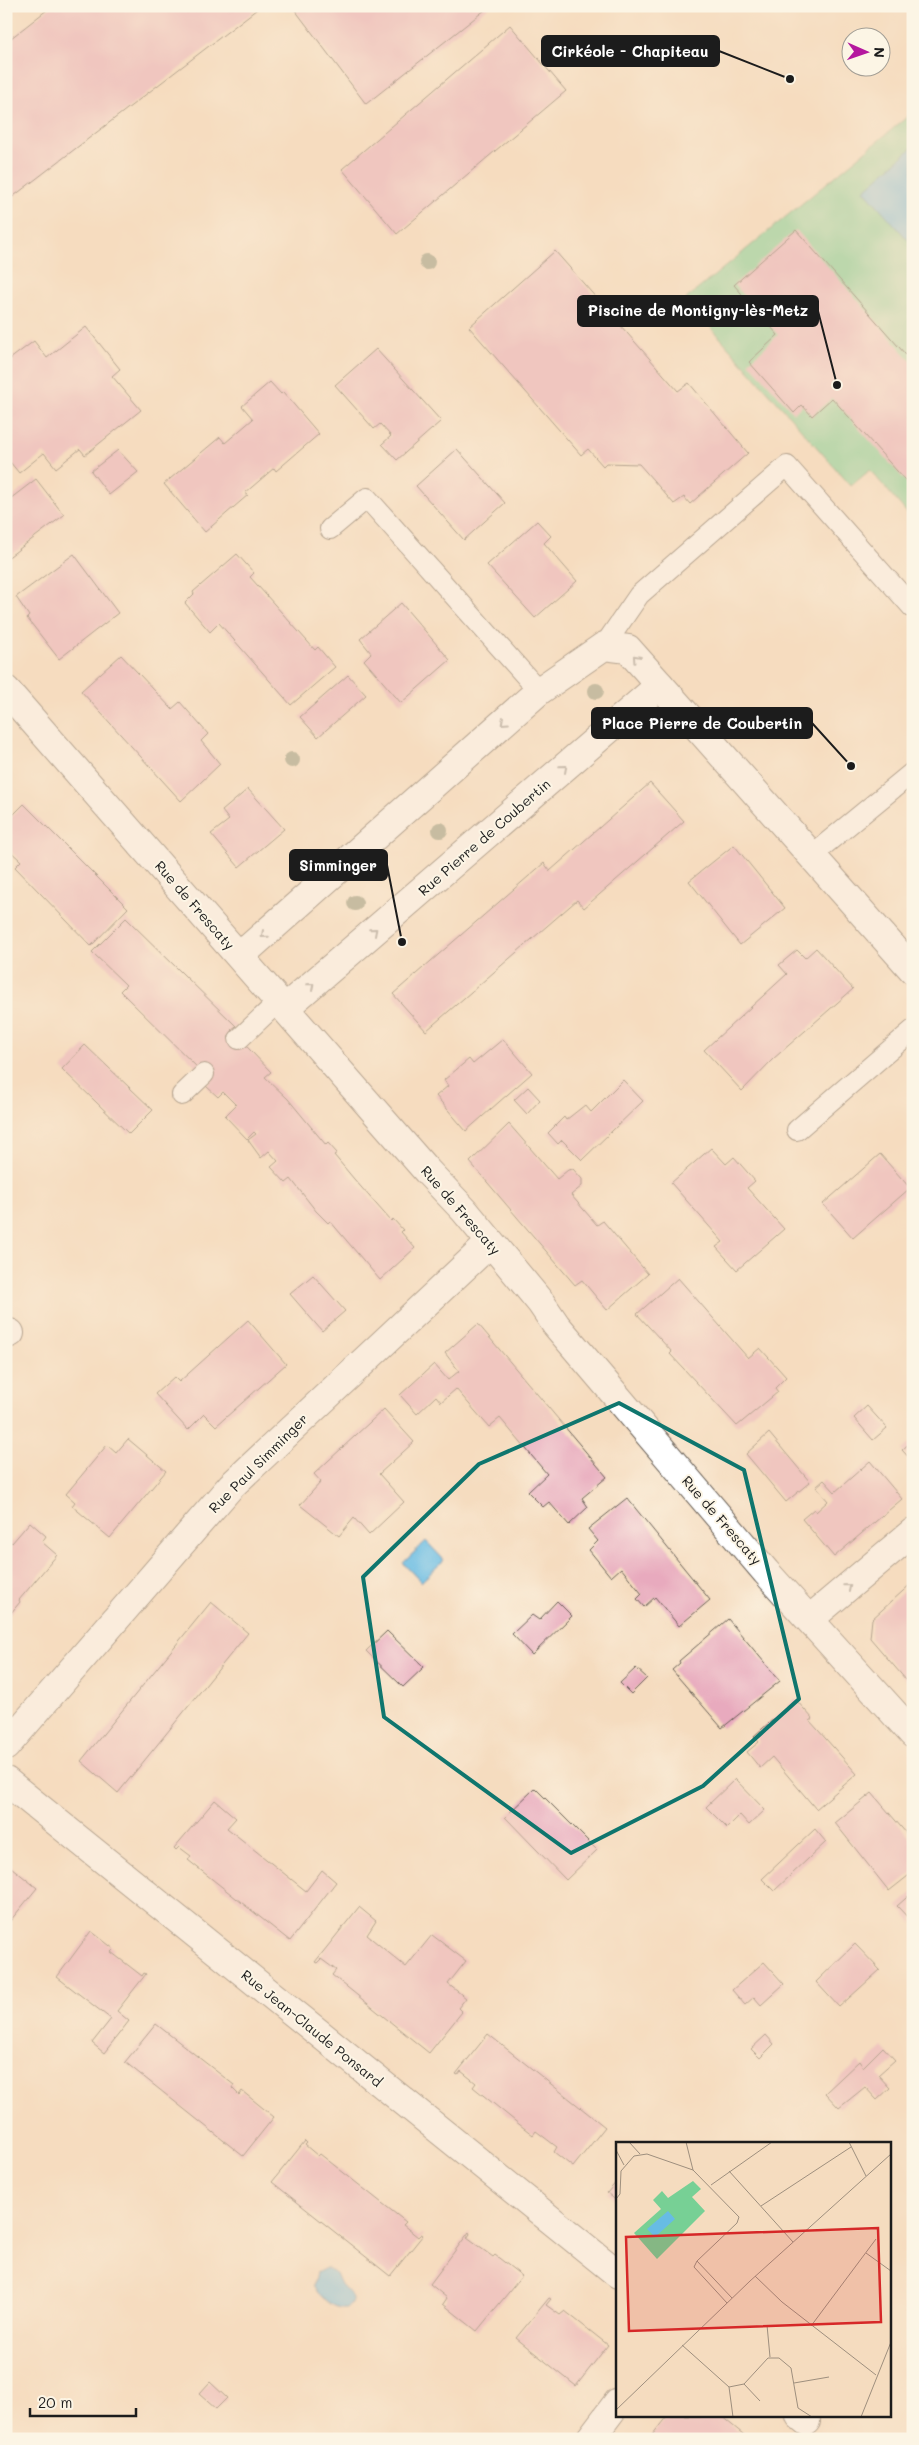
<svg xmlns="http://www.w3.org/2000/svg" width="919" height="2445" font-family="Mali,sans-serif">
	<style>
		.green { fill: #77d095; stroke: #4a7658 }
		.water { fill: #67bce4; stroke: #426c80 }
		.building { fill: #e8aabe }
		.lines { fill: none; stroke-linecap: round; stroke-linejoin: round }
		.lane-casing { stroke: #685f55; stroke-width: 22 }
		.street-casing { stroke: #685f55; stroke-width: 30 }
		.secondary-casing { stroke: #685f55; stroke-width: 30 }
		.lane { stroke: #fff; stroke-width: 20 }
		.street { stroke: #fff; stroke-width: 28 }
		.secondary { stroke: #fff; stroke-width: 28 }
		.tree { fill: #8f957c }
		.oneway { stroke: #999 }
		.marked { fill: none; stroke: #0f766e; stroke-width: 4; stroke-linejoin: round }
		.labels { text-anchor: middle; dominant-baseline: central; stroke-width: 4; stroke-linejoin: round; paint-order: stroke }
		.street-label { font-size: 14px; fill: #1c1c1c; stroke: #fcf5e5 }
		.inset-road { fill: none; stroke: #9e8f7e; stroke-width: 1 }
		.view { fill: #d62828; fill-opacity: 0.15; stroke: #d62828; stroke-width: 2.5 }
		.inset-edge { fill: none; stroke: #1c1c1c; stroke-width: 2.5 }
		.leader { fill: none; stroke: #1c1c1c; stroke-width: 2 }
		.callout-dot { fill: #1c1c1c; stroke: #fcf5e5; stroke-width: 2 }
		.callout { fill: #1c1c1c; stroke: #1c1c1c; stroke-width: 2 }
		.callout-label { font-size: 15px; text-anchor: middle; font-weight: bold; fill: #fff }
	</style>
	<rect width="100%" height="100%" fill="#fcf5e5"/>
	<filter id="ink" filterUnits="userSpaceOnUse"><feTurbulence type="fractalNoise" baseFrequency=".02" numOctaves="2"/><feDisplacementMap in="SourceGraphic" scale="10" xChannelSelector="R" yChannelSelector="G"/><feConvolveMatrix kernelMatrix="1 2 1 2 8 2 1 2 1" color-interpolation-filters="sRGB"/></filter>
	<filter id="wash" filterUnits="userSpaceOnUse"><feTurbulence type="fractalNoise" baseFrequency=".0096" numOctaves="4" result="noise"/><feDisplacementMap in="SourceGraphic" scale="20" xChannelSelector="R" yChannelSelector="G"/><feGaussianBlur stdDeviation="1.12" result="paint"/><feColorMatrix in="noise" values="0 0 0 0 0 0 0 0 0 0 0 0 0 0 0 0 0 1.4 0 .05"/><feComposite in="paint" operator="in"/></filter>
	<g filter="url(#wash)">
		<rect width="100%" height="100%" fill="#f5dcbf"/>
		<polygon class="green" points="913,112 913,520 870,470 851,486 686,299"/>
		<g class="water">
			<polygon points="913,147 913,236 908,240 864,190"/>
			<polygon points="426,1541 444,1560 421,1582 403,1563"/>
			<path d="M326 2268 336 2273C338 2277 339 2281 341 2284 348 2293 359 2298 346 2308 334 2310 319 2296 313 2286L316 2273Z"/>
		</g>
		<g id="blocks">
			<g class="building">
				<polygon points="52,6 261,6 6,202 6,42"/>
				<polygon points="292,6 490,6 366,104"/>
				<polygon points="510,25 566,91 397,234 342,169"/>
				<polygon points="796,230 913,363 913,489 832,398 812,416 802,405 794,413 749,362 778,335 734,285"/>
				<polygon points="555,251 678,391 689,383 748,453 690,504 684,497 674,504 639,464 606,463 603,466 588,449 581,455 469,327"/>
				<polygon points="86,327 120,369 112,376 141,410 85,455 80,449 56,468 44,453 19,473 6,457 6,362 34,341 47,358"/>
				<polygon points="376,349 441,421 397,460 382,444 391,436 380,424 374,429 335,385"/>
				<polygon points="270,382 281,394 283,392 319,434 276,471 274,468 259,481 245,493 248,495 205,532 164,484 220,437 225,443 253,419 242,406"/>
				<polygon points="457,449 505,503 464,540 416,486"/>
				<polygon points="118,450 138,472 109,495 91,471"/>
				<polygon points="36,479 64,515 6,559 6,502"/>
				<polygon points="537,521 551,536 544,543 577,581 535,618 487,565"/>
				<polygon points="74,554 118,613 59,659 27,618 29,616 16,597"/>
				<polygon points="237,554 254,573 250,577 315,650 318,647 335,667 291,705 219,623 210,632 185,603 194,594 193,592"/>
				<polygon points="401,603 450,660 401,703 364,660 371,653 360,639"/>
				<polygon points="121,655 172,709 180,702 208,734 201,741 220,764 181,801 81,691"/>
				<polygon points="348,675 366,695 318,737 300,717"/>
				<polygon points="650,783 684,821 584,908 577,900 426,1031 393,994 544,863 550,871"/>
				<polygon points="248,789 284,829 239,867 211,834 229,820 222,811"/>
				<polygon points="24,804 128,908 91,946 15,867 21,861 6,847 6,822"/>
				<polygon points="734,845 785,908 740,945 689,881"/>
				<polygon points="126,918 236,1026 231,1030 271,1072 265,1077 288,1099 326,1145 328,1143 337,1153 334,1155 354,1179 391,1221 393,1219 403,1230 401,1232 415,1248 380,1280 330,1221 328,1223 316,1211 291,1179 286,1183 271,1167 278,1161 269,1151 261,1158 248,1140 256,1134 254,1132 247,1139 225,1116 236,1105 223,1092 218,1097 206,1086 211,1081 120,991 126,985 92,952"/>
				<polygon points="816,948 853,989 773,1059 742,1091 704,1050 787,974 779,965 797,950 805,958"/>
				<polygon points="503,1039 532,1073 466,1131 436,1096 448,1086 444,1080 469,1059 473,1064"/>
				<polygon points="85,1045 153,1110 129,1134 62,1069"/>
				<polygon points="623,1080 643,1101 582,1160 562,1140 558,1144 548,1133 564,1117 566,1120 585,1105 591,1112"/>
				<polygon points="528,1087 540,1100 527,1114 514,1100"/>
				<polygon points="509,1124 557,1179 568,1170 573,1169 582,1179 582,1186 571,1195 597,1225 603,1221 648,1274 607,1310 582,1280 575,1285 470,1162"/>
				<polygon points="711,1148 726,1164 734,1157 755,1181 747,1188 784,1229 737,1270 716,1247 723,1242 671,1183"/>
				<polygon points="880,1154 910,1188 853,1238 823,1204"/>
				<polygon points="313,1275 345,1311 322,1331 290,1294"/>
				<polygon points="678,1278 748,1358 760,1348 786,1377 775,1388 778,1392 737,1426 670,1354 672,1352 637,1314"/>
				<polygon points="248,1320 286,1364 216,1426 204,1414 188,1430 155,1394 174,1377 179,1382"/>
				<polygon points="478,1324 607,1477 582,1498 588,1507 569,1525 549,1502 543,1507 528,1492 547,1474 500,1418 489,1427 456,1389 441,1402 436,1396 417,1414 400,1395 434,1364 448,1380 459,1371 445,1353"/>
				<polygon points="867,1406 887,1428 873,1440 854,1418"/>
				<polygon points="384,1409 414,1442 379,1474 404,1502 369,1535 354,1518 339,1536 300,1505 321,1482 314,1474"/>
				<polygon points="769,1433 810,1482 786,1502 746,1454"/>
				<polygon points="128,1439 166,1471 110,1538 72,1506 75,1502 66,1494 107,1445 116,1453"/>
				<polygon points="913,1440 913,1462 902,1450"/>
				<polygon points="870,1461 902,1499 834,1557 802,1519 814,1509 816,1512 828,1501 816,1487 824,1480 835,1492"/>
				<polygon points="627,1498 710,1600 679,1626 655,1597 644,1607 637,1599 642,1594 621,1568 611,1577 589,1550 598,1541 588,1529"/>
				<polygon points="30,1522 46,1536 42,1542 57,1555 19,1600 20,1602 6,1619 6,1538 12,1543"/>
				<polygon points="913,1582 913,1688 870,1638 872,1619"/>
				<polygon points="557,1601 572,1616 532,1655 512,1634 532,1615 539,1620"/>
				<polygon points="211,1602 248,1633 118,1793 81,1761"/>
				<polygon points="728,1619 780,1681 722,1728 672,1670 680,1663 679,1661"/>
				<polygon points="387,1631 424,1667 403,1687 366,1651"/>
				<polygon points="636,1668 647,1678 631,1694 620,1683"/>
				<polygon points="796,1700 813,1719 810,1721 857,1774 816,1809 772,1757 760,1768 747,1752 759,1742 754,1736"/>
				<polygon points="735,1779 765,1810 749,1825 740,1815 727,1828 706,1807"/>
				<polygon points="535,1788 597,1850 566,1880 505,1817"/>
				<polygon points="872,1793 913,1841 913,1872 889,1891 835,1823"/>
				<polygon points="215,1800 236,1818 227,1828 306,1891 322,1870 336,1882 290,1941 188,1860 191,1856 179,1847 176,1850 174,1848"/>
				<polygon points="815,1829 826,1842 774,1891 762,1879"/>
				<polygon points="6,1863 37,1888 6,1926"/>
				<polygon points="913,1892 913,1923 897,1906"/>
				<polygon points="359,1907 376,1921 367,1935 406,1967 432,1935 466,1961 448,1984 466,1998 458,2008 462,2012 429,2053 332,1975 336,1970 321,1959 317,1963 315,1962"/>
				<polygon points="91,1931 114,1949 111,1952 142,1976 144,1973 146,1974 117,2011 129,2021 104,2053 92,2043 111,2019 57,1977"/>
				<polygon points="855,1944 880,1970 839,2007 816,1982"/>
				<polygon points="764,1962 784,1984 761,2005 754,1997 745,2005 732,1990"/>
				<polygon points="156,2024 234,2085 232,2088 239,2095 242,2091 274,2117 243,2156 125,2062"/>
				<polygon points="488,2034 605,2127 573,2167 554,2152 557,2147 536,2131 533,2135 515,2121 473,2087 476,2083 461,2071 458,2075 456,2074"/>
				<polygon points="766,2035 774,2044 760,2058 751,2049"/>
				<polygon points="883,2047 895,2060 878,2075 890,2088 877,2100 865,2087 839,2108 825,2093 859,2061 863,2067"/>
				<polygon points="305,2141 307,2143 305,2145 318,2156 320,2154 406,2222 403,2225 418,2237 421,2234 423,2235 390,2276 272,2182"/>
				<polygon points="618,2180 618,2202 607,2193"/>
				<polygon points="469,2232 470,2234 467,2238 493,2257 495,2255 522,2276 477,2331 443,2304 447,2298 430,2284"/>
				<polygon points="549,2298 551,2299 546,2305 560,2315 565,2311 608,2345 576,2386 516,2338"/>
				<polygon points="210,2382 227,2398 216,2409 199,2394"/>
				<polygon points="667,2416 721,2416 749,2439 649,2439"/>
			</g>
		</g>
	</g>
	<g filter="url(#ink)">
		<use href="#blocks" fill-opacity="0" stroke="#685f55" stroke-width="1"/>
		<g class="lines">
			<g class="lane-casing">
				<g id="lane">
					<polyline points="330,529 367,498 539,691"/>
					<polyline points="604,646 639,595 787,466 913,608"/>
					<polyline points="812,855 913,772"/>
					<polyline points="239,1039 279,1001"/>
					<polyline points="182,1095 204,1074"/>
					<polyline points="797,1130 913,1030"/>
				</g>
			</g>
			<g class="street-casing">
				<g id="street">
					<polyline points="660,685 913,970"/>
					<polyline points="240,956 539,691 604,646 628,649 660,685 285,1008"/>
					<polyline points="6,1332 10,1333"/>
					<polyline points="811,1618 913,1532"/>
					<polyline points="6,1746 231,1486 490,1243"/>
					<polyline points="6,1781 618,2274"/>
					<polyline points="800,2416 806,2421"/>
					<polyline points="590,2439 618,2402"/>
				</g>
			</g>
			<g class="secondary-casing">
				<polyline id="secondary" points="6,690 427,1171 464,1210 541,1303 556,1325 766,1572 913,1734"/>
			</g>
			<use href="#lane" class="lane"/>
			<use href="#street" class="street"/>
			<use href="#secondary" class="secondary"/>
		</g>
		<g class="tree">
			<circle cx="427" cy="262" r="8"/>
			<circle cx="596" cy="691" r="8"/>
			<circle cx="292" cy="760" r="8"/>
			<circle cx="440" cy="830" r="8"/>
			<circle cx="355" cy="903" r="8"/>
		</g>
		<defs><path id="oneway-chevron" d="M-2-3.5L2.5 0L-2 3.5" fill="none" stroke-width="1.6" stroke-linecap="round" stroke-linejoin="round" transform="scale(1.25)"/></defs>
		<g class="oneway">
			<use href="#oneway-chevron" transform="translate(636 658) rotate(-132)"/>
			<use href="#oneway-chevron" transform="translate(504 722) rotate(138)"/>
			<use href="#oneway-chevron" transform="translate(564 768) rotate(-41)"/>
			<use href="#oneway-chevron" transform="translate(374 931) rotate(-41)"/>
			<use href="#oneway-chevron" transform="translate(264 935) rotate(139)"/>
			<use href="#oneway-chevron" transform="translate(311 986) rotate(-41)"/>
			<use href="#oneway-chevron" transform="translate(848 1587) rotate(-40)"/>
		</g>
	</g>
	<path d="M0 0H919V2445H0ZM619 1403 744 1470 799 1699 703 1786 571 1853 384 1717 363 1577 479 1464Z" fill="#f5dcbf" fill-opacity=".55" fill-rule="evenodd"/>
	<path class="marked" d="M619 1403 744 1470 799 1699 703 1786 571 1853 384 1717 363 1577 479 1464Z"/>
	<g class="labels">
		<g class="street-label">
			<text transform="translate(484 837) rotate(-41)">Rue Pierre de Coubertin</text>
			<text transform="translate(195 905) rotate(49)">Rue de Frescaty</text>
			<text transform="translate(461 1210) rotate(49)">Rue de Frescaty</text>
			<text transform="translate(258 1463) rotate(-45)">Rue Paul Simminger</text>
			<text transform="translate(722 1520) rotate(49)">Rue de Frescaty</text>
			<text transform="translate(312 2028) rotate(39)">Rue Jean-Claude Ponsard</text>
		</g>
	</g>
	<g transform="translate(616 2142)">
		<rect width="275" height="275" fill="#f5dcbf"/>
		<path d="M77 39 85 47 76 55 89 69 41 117 18 91 45 67 37 58 46 49 52 56Z" fill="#77d095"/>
		<path d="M52 69 59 77 39 95 31 87Z" fill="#67bce4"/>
		<path class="inset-road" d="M13 0 24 12M233 0 250 34M0 8 8 23M77 28 123 75 121 81 81 119M113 29 177 100M95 43 156 0M0 57 4 52 5 29 18 14 31 12 77 28 70 0M145 64 235 5M250 111 275 129M139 134 166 160 260 233M111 161 78 125 81 119 116 156M151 183 154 215M195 184 260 97M66 203 113 245 117 275M178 241 213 235M128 242 144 259M113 245 128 242 152 216H163L175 226 182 266 196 275M0 268 134 139 275 12M245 275 275 200"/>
		<path class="view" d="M262 86 265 180 13 189 10 95Z"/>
		<rect width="275" height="275" class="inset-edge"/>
	</g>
	<path class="leader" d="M790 79L719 51M837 385L818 311M851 766L812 723M402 942L387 865"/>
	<g class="callout-dot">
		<circle cx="790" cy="79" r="5"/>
		<circle cx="837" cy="385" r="5"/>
		<circle cx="851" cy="766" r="5"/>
		<circle cx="402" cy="942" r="5"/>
	</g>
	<g class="callout">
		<rect x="542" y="36" width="177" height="30" rx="5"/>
		<rect x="578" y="296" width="240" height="30" rx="5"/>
		<rect x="592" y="708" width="220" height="30" rx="5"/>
		<rect x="290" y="850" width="97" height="30" rx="5"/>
	</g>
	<g class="callout-label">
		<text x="630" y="57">Cirkéole - Chapiteau</text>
		<text x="698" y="316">Piscine de Montigny-lès-Metz</text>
		<text x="702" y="729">Place Pierre de Coubertin</text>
		<text x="338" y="871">Simminger</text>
	</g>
	<rect width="919" height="2445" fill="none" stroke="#fcf5e5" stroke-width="25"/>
	<g transform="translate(866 52) rotate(92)"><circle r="24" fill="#fcf5e5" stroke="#a29e95"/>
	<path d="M0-4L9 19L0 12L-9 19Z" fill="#b5179e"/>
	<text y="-8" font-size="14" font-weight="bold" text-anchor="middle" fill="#1c1c1c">N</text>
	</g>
	<path d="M30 2408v8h106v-8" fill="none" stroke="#1c1c1c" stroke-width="2.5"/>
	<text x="38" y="2408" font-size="15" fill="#1c1c1c" stroke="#fcf5e5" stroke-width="4" paint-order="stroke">20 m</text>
</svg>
